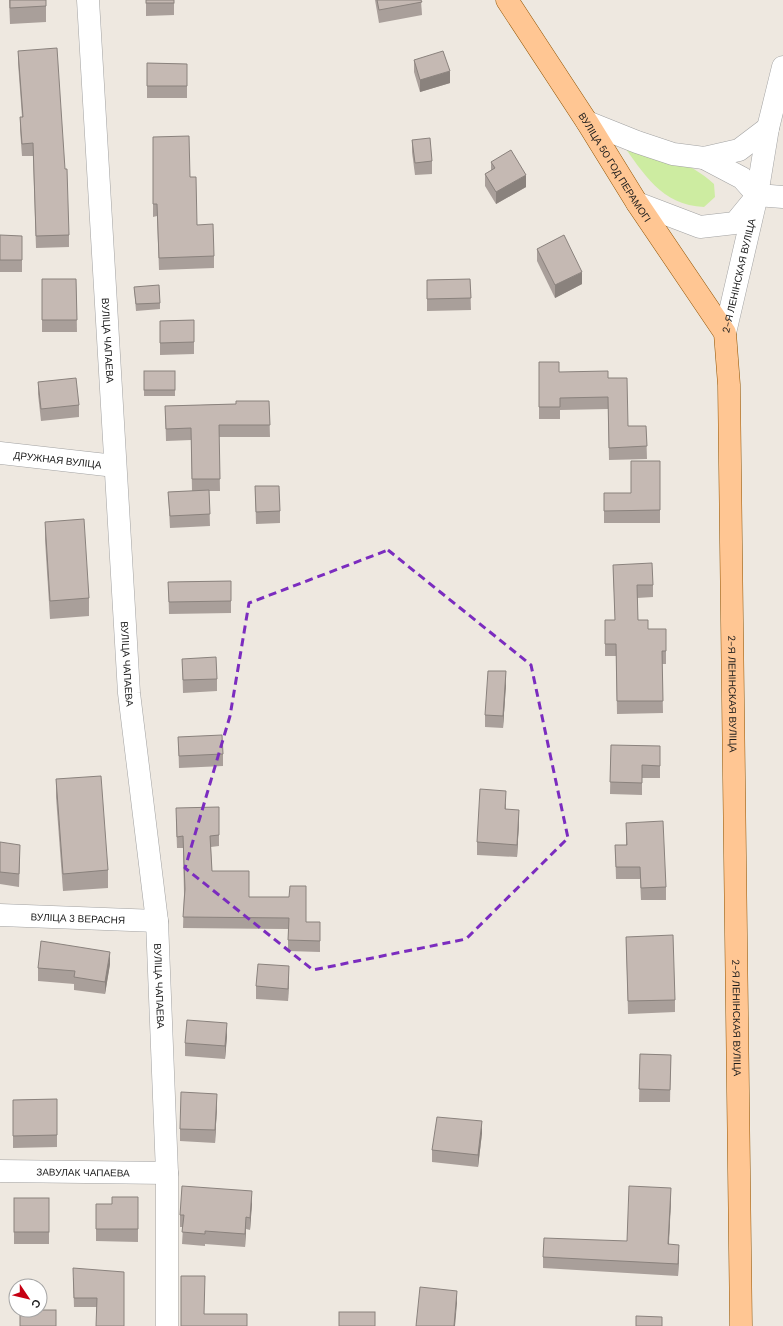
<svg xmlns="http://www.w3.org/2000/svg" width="783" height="1326" font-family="'DM Sans',sans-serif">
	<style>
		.grass { fill: #cdeca1 }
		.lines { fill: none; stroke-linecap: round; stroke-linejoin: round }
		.minor-casing { stroke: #a2a2a2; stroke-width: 23 }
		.major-casing { stroke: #925400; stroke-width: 23 }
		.minor { stroke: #fff; stroke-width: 22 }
		.major { stroke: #ffc693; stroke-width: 22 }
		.wall { fill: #a99f9a }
		.shaded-wall { fill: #8a827d }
		.building { fill: #c5b9b3; stroke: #8a827d }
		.marked { fill: none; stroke: #7b2cbf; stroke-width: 3; stroke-dasharray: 8 5; stroke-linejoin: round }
		.labels { text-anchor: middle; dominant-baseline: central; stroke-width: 3; stroke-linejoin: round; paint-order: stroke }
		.street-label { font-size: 10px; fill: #1b1b1b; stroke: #fff }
	</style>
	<rect width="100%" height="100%" fill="#eee8e0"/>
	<path class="grass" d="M621 142C653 153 689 160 714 184L715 197 704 207C661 205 644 174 621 142Z"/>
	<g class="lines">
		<g class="minor-casing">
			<g id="minor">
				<path id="s1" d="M88 0 129 693 157 921 167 1173V1326"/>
				<polyline points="587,122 637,142 673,154 704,158 739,150 768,128"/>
				<polyline points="704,158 742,178 757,195"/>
				<polyline points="757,195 783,197"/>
				<polyline points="637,203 700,227 735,223 753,201"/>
				<path id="s2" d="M725 333 757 195 768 128 783 67"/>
				<path id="s3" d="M0 453 115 466"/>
				<path id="s4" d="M0 915 157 921"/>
				<path id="s5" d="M0 1171 167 1173"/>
			</g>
		</g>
		<g class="major-casing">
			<g id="major">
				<path id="s6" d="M507 0 587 122 637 203 725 333 729 385 741 1326"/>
			</g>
		</g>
		<use href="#minor" class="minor"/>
		<use href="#major" class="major"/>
	</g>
	<g class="wall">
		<polygon points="9,0 46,0 46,22 10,24"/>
		<polygon points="146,0 174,0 174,15 146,16"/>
		<polygon points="375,0 421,0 422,15 379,23"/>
		<polygon points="18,51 69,235 69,247 36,248 33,156 22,156 20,130 20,117 22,117 18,63"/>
		<polygon points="414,60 450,83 420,92 414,72"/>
		<polygon points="147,63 187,64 187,98 147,98"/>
		<polygon points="153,137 190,177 197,225 214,256 214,268 159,270 157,216 153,217"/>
		<polygon points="412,140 432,161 432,174 415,175 412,152"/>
		<polygon points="491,162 526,187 496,204 485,186 485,174 491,170"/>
		<polygon points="0,235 22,248 22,272 0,272"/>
		<polygon points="537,249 582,284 555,298 537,261"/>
		<polygon points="42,279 76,279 77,332 42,332"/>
		<polygon points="470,279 471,310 427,311 427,280"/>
		<polygon points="134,287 160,303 160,309 136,311"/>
		<polygon points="194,320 194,354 160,355 160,321"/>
		<polygon points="539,362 559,372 608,378 628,426 646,426 647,459 609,460 608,409 560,410 560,419 539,419"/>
		<rect x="144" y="371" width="31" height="25"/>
		<polygon points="38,382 79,405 79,417 41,421 38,394"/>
		<polygon points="269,401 270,437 219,437 220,491 209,491 210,526 170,528 168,492 192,491 191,440 166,441 165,406 236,404"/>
		<polygon points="660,461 660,523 604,523 604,493 631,493"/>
		<polygon points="255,486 280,511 280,523 256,524"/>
		<polygon points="45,522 89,598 89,616 50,619 45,540"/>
		<polygon points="613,565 653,585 653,597 637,598 638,620 648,629 666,629 666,664 662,664 663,713 617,714 616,656 605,656 605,620 615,620"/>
		<polygon points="231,581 231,613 169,614 168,582"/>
		<polygon points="182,659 217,679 217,691 183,693"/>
		<polygon points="506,684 503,728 485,727 485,715"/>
		<polygon points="178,737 223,754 223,766 179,768"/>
		<polygon points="611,745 660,758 660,778 642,778 642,795 610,794"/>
		<polygon points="56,779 108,870 108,888 63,891 56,797"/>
		<polygon points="506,803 506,809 519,822 517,857 477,855 477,842"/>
		<polygon points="219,807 219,846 211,847 212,871 249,897 306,922 320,934 320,952 288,951 288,929 183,928 184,894 183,848 177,848 176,819"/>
		<polygon points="626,823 666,887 666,900 641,900 640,879 616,879 615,845 626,845"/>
		<polygon points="0,842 20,857 19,887 0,884"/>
		<polygon points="626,937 675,1000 675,1012 628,1014"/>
		<polygon points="110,964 105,994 74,990 74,984 38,981 38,968"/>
		<polygon points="289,978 288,1001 256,999 256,986"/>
		<polygon points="227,1036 225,1059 185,1056 185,1043"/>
		<polygon points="640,1054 671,1055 670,1102 639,1102"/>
		<polygon points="57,1099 57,1147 13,1148 13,1100"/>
		<polygon points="217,1106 215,1143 180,1141 180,1129"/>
		<polygon points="482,1133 478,1167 432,1162 432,1150"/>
		<polygon points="138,1197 138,1242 96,1241 96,1204 112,1204"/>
		<rect x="14" y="1198" width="35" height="46"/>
		<polygon points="671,1200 669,1244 679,1256 678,1276 543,1268 543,1257 627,1241"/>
		<polygon points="252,1203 250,1230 246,1229 245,1247 205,1244 205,1246 182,1244 183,1227 180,1227 180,1215"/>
		<polygon points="124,1272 97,1307 74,1307 73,1278"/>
	</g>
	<g class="shaded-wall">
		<polygon points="450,71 450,83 420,92 420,80"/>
		<polygon points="526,175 526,187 496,204 496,192"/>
		<polygon points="582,272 582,284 555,298 555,285"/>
		<polygon points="506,671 506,684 503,728 503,716"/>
		<polygon points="519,810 519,822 517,857 517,845"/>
		<polygon points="110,952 110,964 105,994 105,982"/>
		<polygon points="289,966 289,978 288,1001 288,989"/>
		<polygon points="227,1023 227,1036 225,1059 225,1046"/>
		<polygon points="217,1094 217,1106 215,1143 215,1130"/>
		<polygon points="482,1121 482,1133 478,1167 478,1155"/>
		<polygon points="671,1188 671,1200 668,1256 668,1244"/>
		<polygon points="252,1191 252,1203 250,1230 250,1218"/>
		<polygon points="246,1217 246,1229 245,1247 245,1234"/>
		<polygon points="679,1245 679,1256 678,1276 678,1264"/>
		<polygon points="457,1291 457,1303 455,1326 454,1326"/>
	</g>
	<g class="building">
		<polygon points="10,0 46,0 46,6 10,8"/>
		<rect x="146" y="0" width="28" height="3"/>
		<polygon points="377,0 421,0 422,2 379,10"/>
		<polygon points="57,48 65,169 67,169 69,235 36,236 33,143 22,144 20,117 23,117 18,51"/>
		<polygon points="443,51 450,71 420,80 414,60"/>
		<polygon points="147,63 187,64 187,86 147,86"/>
		<polygon points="189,136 190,177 196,177 197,225 213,224 214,256 159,258 157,204 153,204 153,137"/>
		<polygon points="430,138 432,161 415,163 412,140"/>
		<polygon points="511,150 526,175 496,192 485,174 495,168 491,162"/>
		<polygon points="0,235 22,236 22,260 0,260"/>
		<polygon points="564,235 582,272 555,285 537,249"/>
		<polygon points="42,279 76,279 77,320 42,320"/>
		<polygon points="470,279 471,298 427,299 427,280"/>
		<polygon points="159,285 160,303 136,304 134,287"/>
		<polygon points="194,320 194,342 160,343 160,321"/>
		<polygon points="539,362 559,362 559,372 608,371 608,378 627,378 628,426 646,426 647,446 609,448 608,397 560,398 560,407 539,407"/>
		<rect x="144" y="371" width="31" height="19"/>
		<polygon points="76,378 79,405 41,409 38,382"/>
		<polygon points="236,401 269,401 270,425 219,425 220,479 192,479 191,428 166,429 165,406 236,404"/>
		<polygon points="631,461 660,461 660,510 604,511 604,493 631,493"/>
		<polygon points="255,486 279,486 280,511 256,512"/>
		<polygon points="209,490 210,514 170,516 168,492"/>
		<polygon points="84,519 89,598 50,601 45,522"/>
		<polygon points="652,563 653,585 637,585 638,620 648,620 648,629 666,629 666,651 662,651 663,701 617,701 616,644 605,644 605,620 615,620 613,565"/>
		<polygon points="231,581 231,601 169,602 168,582"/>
		<polygon points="216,657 217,679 183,680 182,659"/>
		<polygon points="488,671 506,671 503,716 485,715"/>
		<polygon points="222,735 223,754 179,756 178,737"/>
		<polygon points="611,745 660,746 660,766 642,765 642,783 610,782"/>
		<polygon points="101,776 108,870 63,874 56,779"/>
		<polygon points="480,789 506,791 505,809 519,810 517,845 477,842"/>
		<polygon points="219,807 219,835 210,836 212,871 249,871 249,897 289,897 290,886 306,886 306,922 320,922 320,941 288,940 289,918 183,917 185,889 183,836 177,837 176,808"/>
		<polygon points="663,821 666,887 641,888 640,867 616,867 615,845 627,845 626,823"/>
		<polygon points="0,842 20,845 19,874 0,872"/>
		<polygon points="673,935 675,1000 628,1001 626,937"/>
		<polygon points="41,941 110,952 105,982 74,977 75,971 38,968"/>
		<polygon points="258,964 289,966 288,989 256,986"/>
		<polygon points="187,1020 227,1023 225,1046 185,1043"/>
		<polygon points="640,1054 671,1055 670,1090 639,1089"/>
		<polygon points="181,1092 217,1094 215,1130 180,1129"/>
		<polygon points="57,1099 57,1135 13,1136 13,1100"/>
		<polygon points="437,1117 482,1121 478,1155 432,1150"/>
		<polygon points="182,1186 252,1191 250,1218 246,1217 245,1234 205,1231 205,1234 182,1232 184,1215 180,1215"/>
		<polygon points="629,1186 671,1188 668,1244 679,1245 678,1264 543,1257 544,1238 627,1241"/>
		<polygon points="112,1197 138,1197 138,1229 96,1229 96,1204 112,1204"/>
		<rect x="14" y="1198" width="35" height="34"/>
		<polygon points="73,1268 124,1272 124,1326 96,1326 97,1298 74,1298"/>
		<polygon points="181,1276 205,1276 204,1314 247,1314 247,1326 181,1326"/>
		<polygon points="420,1287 457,1291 454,1326 416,1326"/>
		<rect x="20" y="1310" width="36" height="16"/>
		<rect x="339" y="1312" width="36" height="14"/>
		<polygon points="636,1316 662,1317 662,1326 636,1326"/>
	</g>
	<path class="marked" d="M388 550 531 665 568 838 466 939 313 970 185 868 230 716 249 603Z"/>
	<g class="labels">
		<g class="street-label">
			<text stroke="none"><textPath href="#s6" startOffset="199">ВУЛІЦА 50 ГОД ПЕРАМОГІ</textPath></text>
			<text stroke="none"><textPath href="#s2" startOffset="59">2-Я ЛЕНІНСКАЯ ВУЛІЦА</textPath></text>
			<text stroke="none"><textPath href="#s1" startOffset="341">ВУЛІЦА ЧАПАЕВА</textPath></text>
			<text stroke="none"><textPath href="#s3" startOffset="58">ДРУЖНАЯ ВУЛІЦА</textPath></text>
			<text stroke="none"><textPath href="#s1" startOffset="665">ВУЛІЦА ЧАПАЕВА</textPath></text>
			<text stroke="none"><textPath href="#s6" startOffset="759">2-Я ЛЕНІНСКАЯ ВУЛІЦА</textPath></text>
			<text stroke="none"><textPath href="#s4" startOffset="78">ВУЛІЦА 3 ВЕРАСНЯ</textPath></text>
			<text stroke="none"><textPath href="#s1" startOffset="989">ВУЛІЦА ЧАПАЕВА</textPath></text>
			<text stroke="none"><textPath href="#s6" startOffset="1083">2-Я ЛЕНІНСКАЯ ВУЛІЦА</textPath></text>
			<text stroke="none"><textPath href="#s5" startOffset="83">ЗАВУЛАК ЧАПАЕВА</textPath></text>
		</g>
	</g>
	<g transform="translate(28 1298) rotate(125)"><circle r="19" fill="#ffffff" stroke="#a4a4a4"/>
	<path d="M0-3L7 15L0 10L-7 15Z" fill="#c60013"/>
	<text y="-6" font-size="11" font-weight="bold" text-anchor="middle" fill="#1b1b1b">С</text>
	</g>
</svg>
